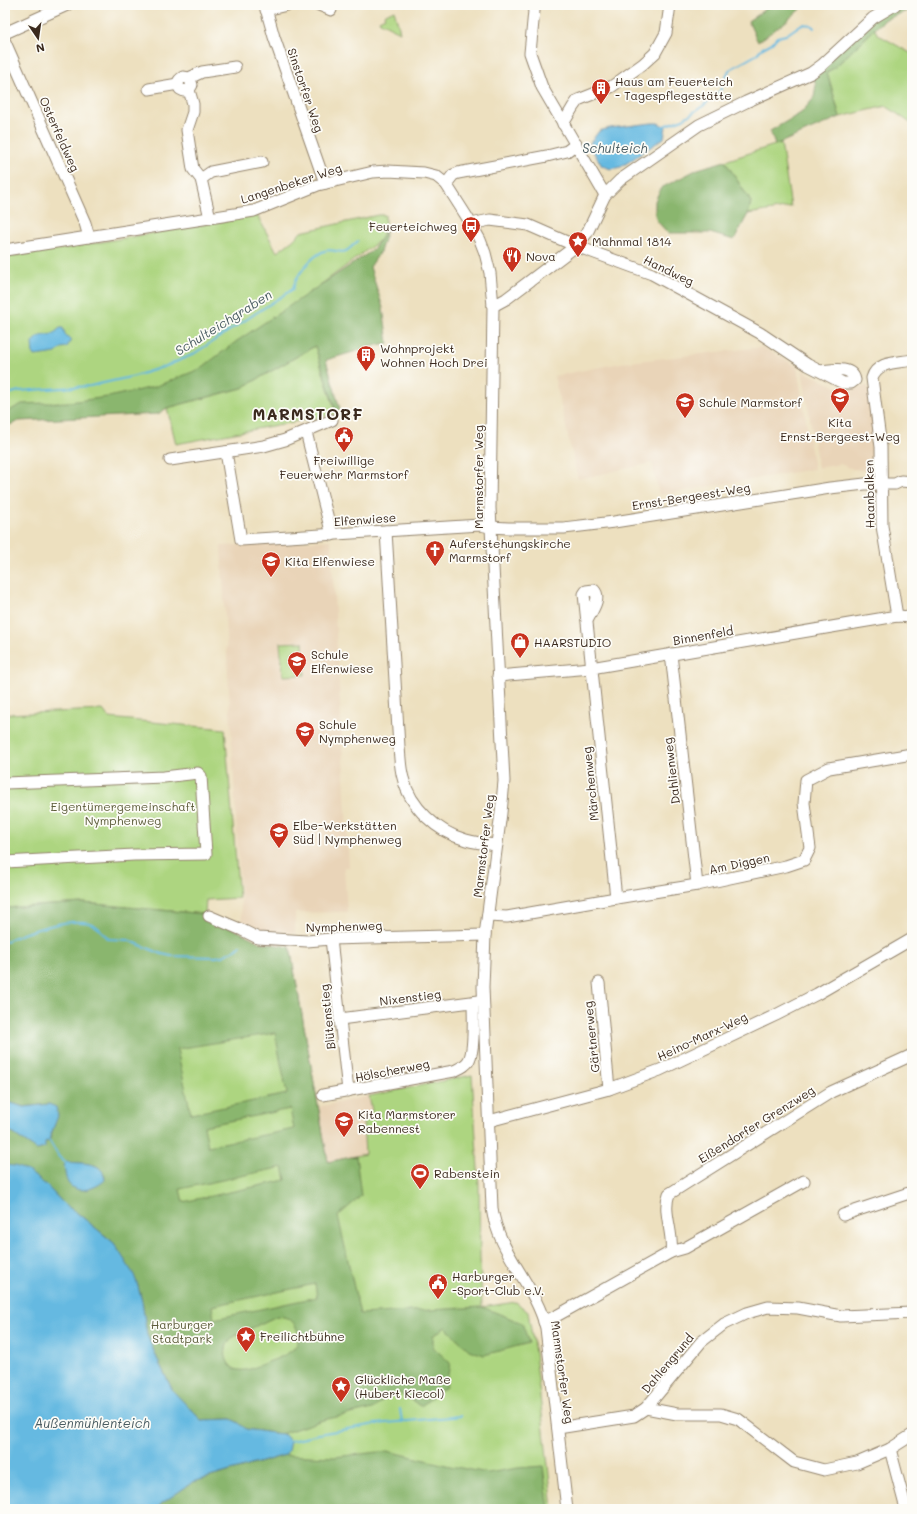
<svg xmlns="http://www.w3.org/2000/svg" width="917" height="1514" font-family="Mali,sans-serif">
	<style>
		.built { fill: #e9d4b8 }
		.green { fill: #add580; stroke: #74804f }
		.forest { fill: #8ab66e; stroke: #627046; fill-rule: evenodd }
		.water { fill: #65b9e1; stroke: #507280 }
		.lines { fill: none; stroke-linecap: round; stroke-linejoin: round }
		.stream { stroke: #65b9e1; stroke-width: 2 }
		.minor-casing { stroke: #94856e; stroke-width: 13 }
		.minor { stroke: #fff; stroke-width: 11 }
		.labels { text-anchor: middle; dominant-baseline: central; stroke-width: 3.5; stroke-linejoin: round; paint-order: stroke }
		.poi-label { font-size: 12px; fill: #3b2a1e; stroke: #fdfcf7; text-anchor: start }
		.street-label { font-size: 12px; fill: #3b2a1e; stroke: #fdfcf7 }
		.park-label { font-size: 12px; fill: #5d5d3b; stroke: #fdfcf7 }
		.water-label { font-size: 13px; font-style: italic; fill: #4a5c62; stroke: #fdfcf7 }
		.district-label { font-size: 16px; font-weight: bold; letter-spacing: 1px; fill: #3b2a1e; stroke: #fdfcf7 }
	</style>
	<rect width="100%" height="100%" fill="#fdfcf7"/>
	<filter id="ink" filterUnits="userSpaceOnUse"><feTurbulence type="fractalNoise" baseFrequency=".025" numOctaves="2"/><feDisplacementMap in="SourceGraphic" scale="8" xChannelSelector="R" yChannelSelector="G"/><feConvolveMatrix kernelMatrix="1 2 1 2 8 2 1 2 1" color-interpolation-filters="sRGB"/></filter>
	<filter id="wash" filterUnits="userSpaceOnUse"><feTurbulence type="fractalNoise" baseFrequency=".012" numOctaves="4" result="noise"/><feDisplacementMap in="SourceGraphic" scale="16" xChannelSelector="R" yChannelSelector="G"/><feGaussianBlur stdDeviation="0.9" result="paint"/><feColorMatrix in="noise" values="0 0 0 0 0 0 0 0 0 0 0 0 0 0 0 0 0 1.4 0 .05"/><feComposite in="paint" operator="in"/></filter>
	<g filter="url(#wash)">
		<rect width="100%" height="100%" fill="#ede0bf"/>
		<g class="built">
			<polygon points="762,347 797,366 814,469 659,495 652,463 578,479 554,376 621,363"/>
			<polygon points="802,370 842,390 868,386 876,437 877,466 868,471 853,469 840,464 818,468"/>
			<polygon points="331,540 349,867 344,867 347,912 295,913 295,933 265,934 242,925 221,546"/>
			<polygon points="369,1096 372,1111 363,1121 365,1154 328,1162 318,1107"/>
		</g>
		<g class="green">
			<polygon points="394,10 395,13 400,32 380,22 379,20 385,17 384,15"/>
			<polygon points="875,29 877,34 912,54 912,124 886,106 840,117 827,72 834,68"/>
			<polygon points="781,143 791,207 748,214 751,202 725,161"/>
			<polygon points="257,215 277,252 292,241 301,232 378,215 385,215 385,229 379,241 204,372 126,403 5,416 5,257 55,250"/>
			<polygon points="315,346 336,414 176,444 167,408 242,388"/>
			<polygon points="303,642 305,675 283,676 280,643"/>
			<polygon points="103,710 109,718 225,729 239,898 206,900 205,914 83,903 5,908 5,714"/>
			<polygon points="5,914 290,947 328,1162 365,1154 363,1121 372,1111 369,1096 472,1075 479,1185 480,1257 482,1307 516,1302 528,1312 535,1353 553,1509 5,1509"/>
		</g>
		<g class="forest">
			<polygon points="771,5 805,5 784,23 758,42 748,21"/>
			<polygon points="870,5 912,5 912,9 886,19 879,25 834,68 827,72 840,117 775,145 770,131 801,113 814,98 816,84 811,73 875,16"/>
			<polygon points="725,161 751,202 748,214 734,240 710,233 668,233 657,221 655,215 655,201 661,188 698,169"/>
			<polygon points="387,229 380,252 370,267 383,308 388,343 377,345 326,360 340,409 336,412 315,346 242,388 167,408 158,414 19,421 5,427 5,413 22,404 69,402 108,397 154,387 200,369 237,341 373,250"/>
			<path d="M83 903 205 914 259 942 290 947 328 1162 356 1156 361 1196 338 1216 360 1314 482 1307 522 1323 529 1343 484 1355 469 1350 445 1327 433 1336V1347L450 1363 446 1387 421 1406 398 1392 383 1400 373 1409 323 1420 281 1434 245 1429 239 1423 231 1419 201 1420 173 1391 160 1365 147 1335 142 1301 137 1283 114 1243 76 1212 65 1205 36 1177 5 1165V1128L37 1150 44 1148V1144L46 1141 49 1142 58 1113 49 1104 24 1107 5 1101V908ZM275 1033 287 1094 191 1114 177 1049ZM290 1109 294 1129 208 1146 204 1126ZM67 1162C80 1164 101 1160 105 1177 100 1186 92 1189 82 1190L64 1165ZM283 1167 286 1180 183 1202 180 1189ZM315 1284 317 1297 214 1319 212 1306ZM277 1316C285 1317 292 1318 296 1327 308 1352 276 1358 258 1366 251 1369 243 1372 235 1369 223 1363 223 1345 232 1338 236 1335 242 1333 246 1331 256 1326 266 1321 277 1316Z"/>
			<polygon points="388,1451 450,1466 488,1473 518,1468 543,1466 549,1509 157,1509 161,1504 193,1482 285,1455 334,1457"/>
		</g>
		<g class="water">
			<polygon points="652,123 658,123 666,127 664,138 621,167 611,169 602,166 591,148 590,143 599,131 610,128"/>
			<polygon points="60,328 63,328 65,334 71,340 67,347 61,348 56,353 35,356 33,355 32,343 36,338 40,336 53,334"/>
			<polygon points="5,1101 24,1107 49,1104 56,1107 58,1116 48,1142 46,1141 45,1142 45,1148 37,1150 5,1128"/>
			<path d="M67 1162C81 1164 104 1160 105 1180 97 1188 77 1196 68 1183 65 1178 65 1170 64 1165Z"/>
			<polygon points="5,1165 15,1166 28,1171 46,1185 65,1205 76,1212 114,1243 134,1275 137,1283 142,1301 147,1335 160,1365 173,1391 201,1420 231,1419 239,1423 246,1429 281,1434 285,1435 290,1441 288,1451 285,1455 193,1482 161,1504 157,1509 5,1509"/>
		</g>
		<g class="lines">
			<g class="stream">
				<polyline points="661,127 683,119 703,106 720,91 729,70 756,55 761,49 772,43 777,37 786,35 802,24 811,25 814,28"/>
				<path d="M5 395 19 391 90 386 135 376 166 366 192 355 293 289C295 276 312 256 324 251 333 248 339 254 346 251 350 249 354 244 358 241"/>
				<path d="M5 942C23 932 75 915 94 925 100 928 104 935 109 939L128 940 162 954 171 956 216 957 223 956 241 946"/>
				<polyline points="49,1140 59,1157 66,1163"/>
				<polyline points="400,1409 402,1422"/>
				<polyline points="290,1441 305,1438 313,1435 376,1424 461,1416"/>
			</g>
		</g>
	</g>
	<g filter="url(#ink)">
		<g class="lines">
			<g class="minor-casing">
				<g id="minor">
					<polyline points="265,5 274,37 325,183"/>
					<polyline points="319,5 331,10"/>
					<polyline points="532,5 534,11 530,53 542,87 605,195"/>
					<polyline points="266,10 287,5"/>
					<polyline points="5,33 67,5"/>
					<polyline points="5,42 85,223 89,237"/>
					<path d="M189 78 192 85 189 90 184 91 180 89C176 84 178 80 183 77L189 78 202 72 235 67"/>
					<polyline points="149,89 178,84"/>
					<polyline points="189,90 193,104 193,112 187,130 193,169 201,179 210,218"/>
					<polyline points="563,124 573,107 578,100 611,87 643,64 655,53 666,33 670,5"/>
					<polyline points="201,179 211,172 262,162"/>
					<polyline points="446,184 453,175 458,173 547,156 567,151 576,144"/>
					<path d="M471 224 490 220 528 225 576 246 652 274 760 333 808 365 843 383H851L855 380C852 365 831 370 820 371"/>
					<path d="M5 250 254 211 318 185 373 172 388 171 424 173 436 176 446 184 467 217 480 240 485 253 490 273 493 306 490 508 504 781 501 813 485 935 483 987 492 1208C498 1253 535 1284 546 1328L567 1509"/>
					<polyline points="493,306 506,299 576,246 587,233 605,195 620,180 699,125 746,102 811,73 822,65 873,18 895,5"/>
					<polyline points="306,432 332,535"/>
					<polyline points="226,452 241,540 480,525 490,527 508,528 564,528 614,522 830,488 865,484 895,484 901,481 912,482"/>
					<polyline points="170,460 264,446 285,440 332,420"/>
					<path d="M386 531 399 747C400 757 400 768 403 778 410 807 437 832 466 840 476 843 487 844 497 845"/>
					<path d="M897 616 882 526 881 447 872 378C877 361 898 363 912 360"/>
					<path d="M587 621C591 612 602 598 594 590L586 591 584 594 616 898"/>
					<polyline points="671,654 697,885"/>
					<polyline points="498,676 591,668 861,622 897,616 912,617"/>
					<polyline points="5,783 164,777 198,773 201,776 206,854 134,855 5,862"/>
					<polyline points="209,916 242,930 258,938 307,941 331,939 485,935"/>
					<polyline points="488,916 507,917 616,898 697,885 786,866 804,860 810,848 804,803 806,780 829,768 912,754"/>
					<polyline points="331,939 348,1091"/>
					<polyline points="599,983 609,1089"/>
					<polyline points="340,1019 479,1001"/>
					<path d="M323 1095 454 1071C460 1068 466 1066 469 1060 475 1049 473 1016 473 1002"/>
					<polyline points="489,1121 609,1089 660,1070 776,1015 817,994 912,939"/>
					<polyline points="843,1215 912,1192"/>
					<polyline points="671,1252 685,1248 804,1181"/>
					<path d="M544 1322 558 1315 671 1252C674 1233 662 1212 669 1194L831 1092 912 1055"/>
					<polyline points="646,1408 677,1414 721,1414 738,1419 794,1462 824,1470 857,1463 890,1449 912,1435"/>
					<polyline points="558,1428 634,1416 646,1408 701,1342 724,1324 747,1313 768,1307 798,1308 841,1316 912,1313"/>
					<polyline points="890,1449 906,1509"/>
				</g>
			</g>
			<use href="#minor" class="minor"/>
		</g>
	</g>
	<defs>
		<g id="building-pin" transform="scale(1)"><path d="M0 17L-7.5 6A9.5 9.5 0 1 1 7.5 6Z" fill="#c8321e" stroke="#fdfcf7"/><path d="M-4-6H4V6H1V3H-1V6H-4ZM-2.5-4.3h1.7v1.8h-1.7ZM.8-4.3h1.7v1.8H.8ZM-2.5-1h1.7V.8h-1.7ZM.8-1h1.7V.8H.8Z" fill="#fff"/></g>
		<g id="bus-pin" transform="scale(1)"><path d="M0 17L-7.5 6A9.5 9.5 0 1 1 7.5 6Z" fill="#c8321e" stroke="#fdfcf7"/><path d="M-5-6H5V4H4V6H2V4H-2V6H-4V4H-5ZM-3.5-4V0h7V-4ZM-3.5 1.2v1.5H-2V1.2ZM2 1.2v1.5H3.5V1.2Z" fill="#fff"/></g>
		<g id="sight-pin" transform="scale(1)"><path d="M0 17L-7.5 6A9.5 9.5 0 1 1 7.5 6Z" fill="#c8321e" stroke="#fdfcf7"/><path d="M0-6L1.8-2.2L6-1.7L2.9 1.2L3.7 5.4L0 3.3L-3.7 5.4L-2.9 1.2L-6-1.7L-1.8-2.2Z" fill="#fff"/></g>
		<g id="restaurant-pin" transform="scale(1)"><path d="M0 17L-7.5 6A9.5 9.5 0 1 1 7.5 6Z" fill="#c8321e" stroke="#fdfcf7"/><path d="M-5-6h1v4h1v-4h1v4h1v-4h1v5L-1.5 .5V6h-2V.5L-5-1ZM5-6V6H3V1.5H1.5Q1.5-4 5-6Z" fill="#fff"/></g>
		<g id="school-pin" transform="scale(1)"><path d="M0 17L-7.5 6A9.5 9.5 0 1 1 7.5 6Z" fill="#c8321e" stroke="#fdfcf7"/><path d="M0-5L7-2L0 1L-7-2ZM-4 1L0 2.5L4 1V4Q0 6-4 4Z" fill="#fff"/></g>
		<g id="civic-pin" transform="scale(1)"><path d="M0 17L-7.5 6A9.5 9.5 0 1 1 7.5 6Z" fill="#c8321e" stroke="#fdfcf7"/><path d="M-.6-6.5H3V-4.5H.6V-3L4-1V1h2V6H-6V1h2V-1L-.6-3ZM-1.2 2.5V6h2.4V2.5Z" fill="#fff"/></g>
		<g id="church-pin" transform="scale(1)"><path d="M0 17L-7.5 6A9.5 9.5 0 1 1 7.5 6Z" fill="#c8321e" stroke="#fdfcf7"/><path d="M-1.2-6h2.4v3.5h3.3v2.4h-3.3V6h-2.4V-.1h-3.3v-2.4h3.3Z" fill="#fff"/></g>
		<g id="shop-pin" transform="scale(1)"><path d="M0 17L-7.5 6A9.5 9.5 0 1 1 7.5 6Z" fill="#c8321e" stroke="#fdfcf7"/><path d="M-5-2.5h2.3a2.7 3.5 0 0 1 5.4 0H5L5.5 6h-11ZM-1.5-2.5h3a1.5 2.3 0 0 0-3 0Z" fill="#fff"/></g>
		<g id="stadium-pin" transform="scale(1)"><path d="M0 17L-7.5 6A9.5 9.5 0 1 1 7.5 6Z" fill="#c8321e" stroke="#fdfcf7"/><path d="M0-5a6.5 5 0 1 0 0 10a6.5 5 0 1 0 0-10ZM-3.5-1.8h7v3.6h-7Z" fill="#fff"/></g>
	</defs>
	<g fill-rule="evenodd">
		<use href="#building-pin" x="601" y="88"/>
		<use href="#bus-pin" x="471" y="226"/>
		<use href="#sight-pin" x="578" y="241"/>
		<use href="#restaurant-pin" x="512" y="256"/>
		<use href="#building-pin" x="366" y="355"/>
		<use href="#school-pin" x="840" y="397"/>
		<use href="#school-pin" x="685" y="402"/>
		<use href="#civic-pin" x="344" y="436"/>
		<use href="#church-pin" x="435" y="550"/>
		<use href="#school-pin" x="271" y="561"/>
		<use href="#shop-pin" x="520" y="642"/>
		<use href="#school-pin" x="297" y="661"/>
		<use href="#school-pin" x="305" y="731"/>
		<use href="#school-pin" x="279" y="832"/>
		<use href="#school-pin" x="344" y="1121"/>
		<use href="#stadium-pin" x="420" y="1173"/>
		<use href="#civic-pin" x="438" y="1283"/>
		<use href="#sight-pin" x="246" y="1336"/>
		<use href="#sight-pin" x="341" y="1386"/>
	</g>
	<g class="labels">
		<g class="poi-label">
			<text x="615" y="81">Haus am Feuerteich<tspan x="615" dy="14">- Tagespflegestätte</tspan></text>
			<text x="457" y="226" text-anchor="end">Feuerteichweg</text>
			<text x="592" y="241">Mahnmal 1814</text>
			<text x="526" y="256">Nova</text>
			<text x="380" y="348">Wohnprojekt<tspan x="380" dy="14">Wohnen Hoch Drei</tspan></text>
			<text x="699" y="402">Schule Marmstorf</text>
			<text x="840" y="422" text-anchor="middle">Kita<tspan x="840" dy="14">Ernst-Bergeest-Weg</tspan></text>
			<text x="344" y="460" text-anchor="middle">Freiwillige<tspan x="344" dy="14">Feuerwehr Marmstorf</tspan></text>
			<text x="449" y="543">Auferstehungskirche<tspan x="449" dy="14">Marmstorf</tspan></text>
			<text x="285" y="561">Kita Elfenwiese</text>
			<text x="534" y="642">HAARSTUDIO</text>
			<text x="311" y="654">Schule<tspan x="311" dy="14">Elfenwiese</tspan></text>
			<text x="319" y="724">Schule<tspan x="319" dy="14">Nymphenweg</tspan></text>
			<text x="293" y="825">Elbe-Werkstätten<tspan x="293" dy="14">Süd | Nymphenweg</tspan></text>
			<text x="358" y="1114">Kita Marmstorer<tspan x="358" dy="14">Rabennest</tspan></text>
			<text x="434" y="1173">Rabenstein</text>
			<text x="452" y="1276">Harburger<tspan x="452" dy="14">-Sport-Club e.V.</tspan></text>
			<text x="260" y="1336">Freilichtbühne</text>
			<text x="355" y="1379">Glückliche Maße<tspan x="355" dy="14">(Hubert Kiecol)</tspan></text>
		</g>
		<g class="street-label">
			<text transform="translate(306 90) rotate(71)">Sinstorfer Weg</text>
			<text transform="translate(60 134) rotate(66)">Osterfeldweg</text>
			<text transform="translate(291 183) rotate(-18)">Langenbeker Weg</text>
			<text transform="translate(669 270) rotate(26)">Handweg</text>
			<text transform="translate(478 477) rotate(-90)">Marmstorfer Weg</text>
			<text transform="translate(869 494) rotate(-91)">Haanbalken</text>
			<text transform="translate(691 496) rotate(-9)">Ernst-Bergeest-Weg</text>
			<text transform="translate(365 519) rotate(-4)">Elfenwiese</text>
			<text transform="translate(703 635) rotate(-10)">Binnenfeld</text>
			<text transform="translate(671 771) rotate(-97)">Dahlienweg</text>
			<text transform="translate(590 784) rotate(-96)">Märchenweg</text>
			<text transform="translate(483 846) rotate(-83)">Marmstorfer Weg</text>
			<text transform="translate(739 863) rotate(-12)">Am Diggen</text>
			<text transform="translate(344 926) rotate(-2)">Nymphenweg</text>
			<text transform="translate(410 997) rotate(-7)">Nixenstieg</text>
			<text transform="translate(327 1017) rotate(-96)">Blütenstieg</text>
			<text transform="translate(702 1036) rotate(-25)">Heino-Marx-Weg</text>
			<text transform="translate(591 1037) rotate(-96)">Gärtnerweg</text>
			<text transform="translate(392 1070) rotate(-11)">Hölscherweg</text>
			<text transform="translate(756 1124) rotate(-32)">Eißendorfer Grenzweg</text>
			<text transform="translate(667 1363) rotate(-50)">Dahlengrund</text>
			<text transform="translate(563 1372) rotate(82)">Marmstorfer Weg</text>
		</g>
		<g class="park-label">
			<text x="123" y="806">Eigentümergemeinschaft<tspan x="123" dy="14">Nymphenweg</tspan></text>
			<text x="182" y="1324">Harburger<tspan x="182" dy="14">Stadtpark</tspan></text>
		</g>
		<g class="water-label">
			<text x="615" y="147">Schulteich</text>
			<text transform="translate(223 322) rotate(-32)">Schulteichgraben</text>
			<text x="92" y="1422">Außenmühlenteich</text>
		</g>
		<g class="district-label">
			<text x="308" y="413">MARMSTORF</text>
		</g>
	</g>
	<rect width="917" height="1514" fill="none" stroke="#fdfcf7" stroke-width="20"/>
	<g transform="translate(38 38) rotate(167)" stroke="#fdfcf7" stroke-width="3" paint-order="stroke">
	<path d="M0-3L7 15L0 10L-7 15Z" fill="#3b2a1e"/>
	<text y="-6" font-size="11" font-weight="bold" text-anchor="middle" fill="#3b2a1e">N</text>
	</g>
</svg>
